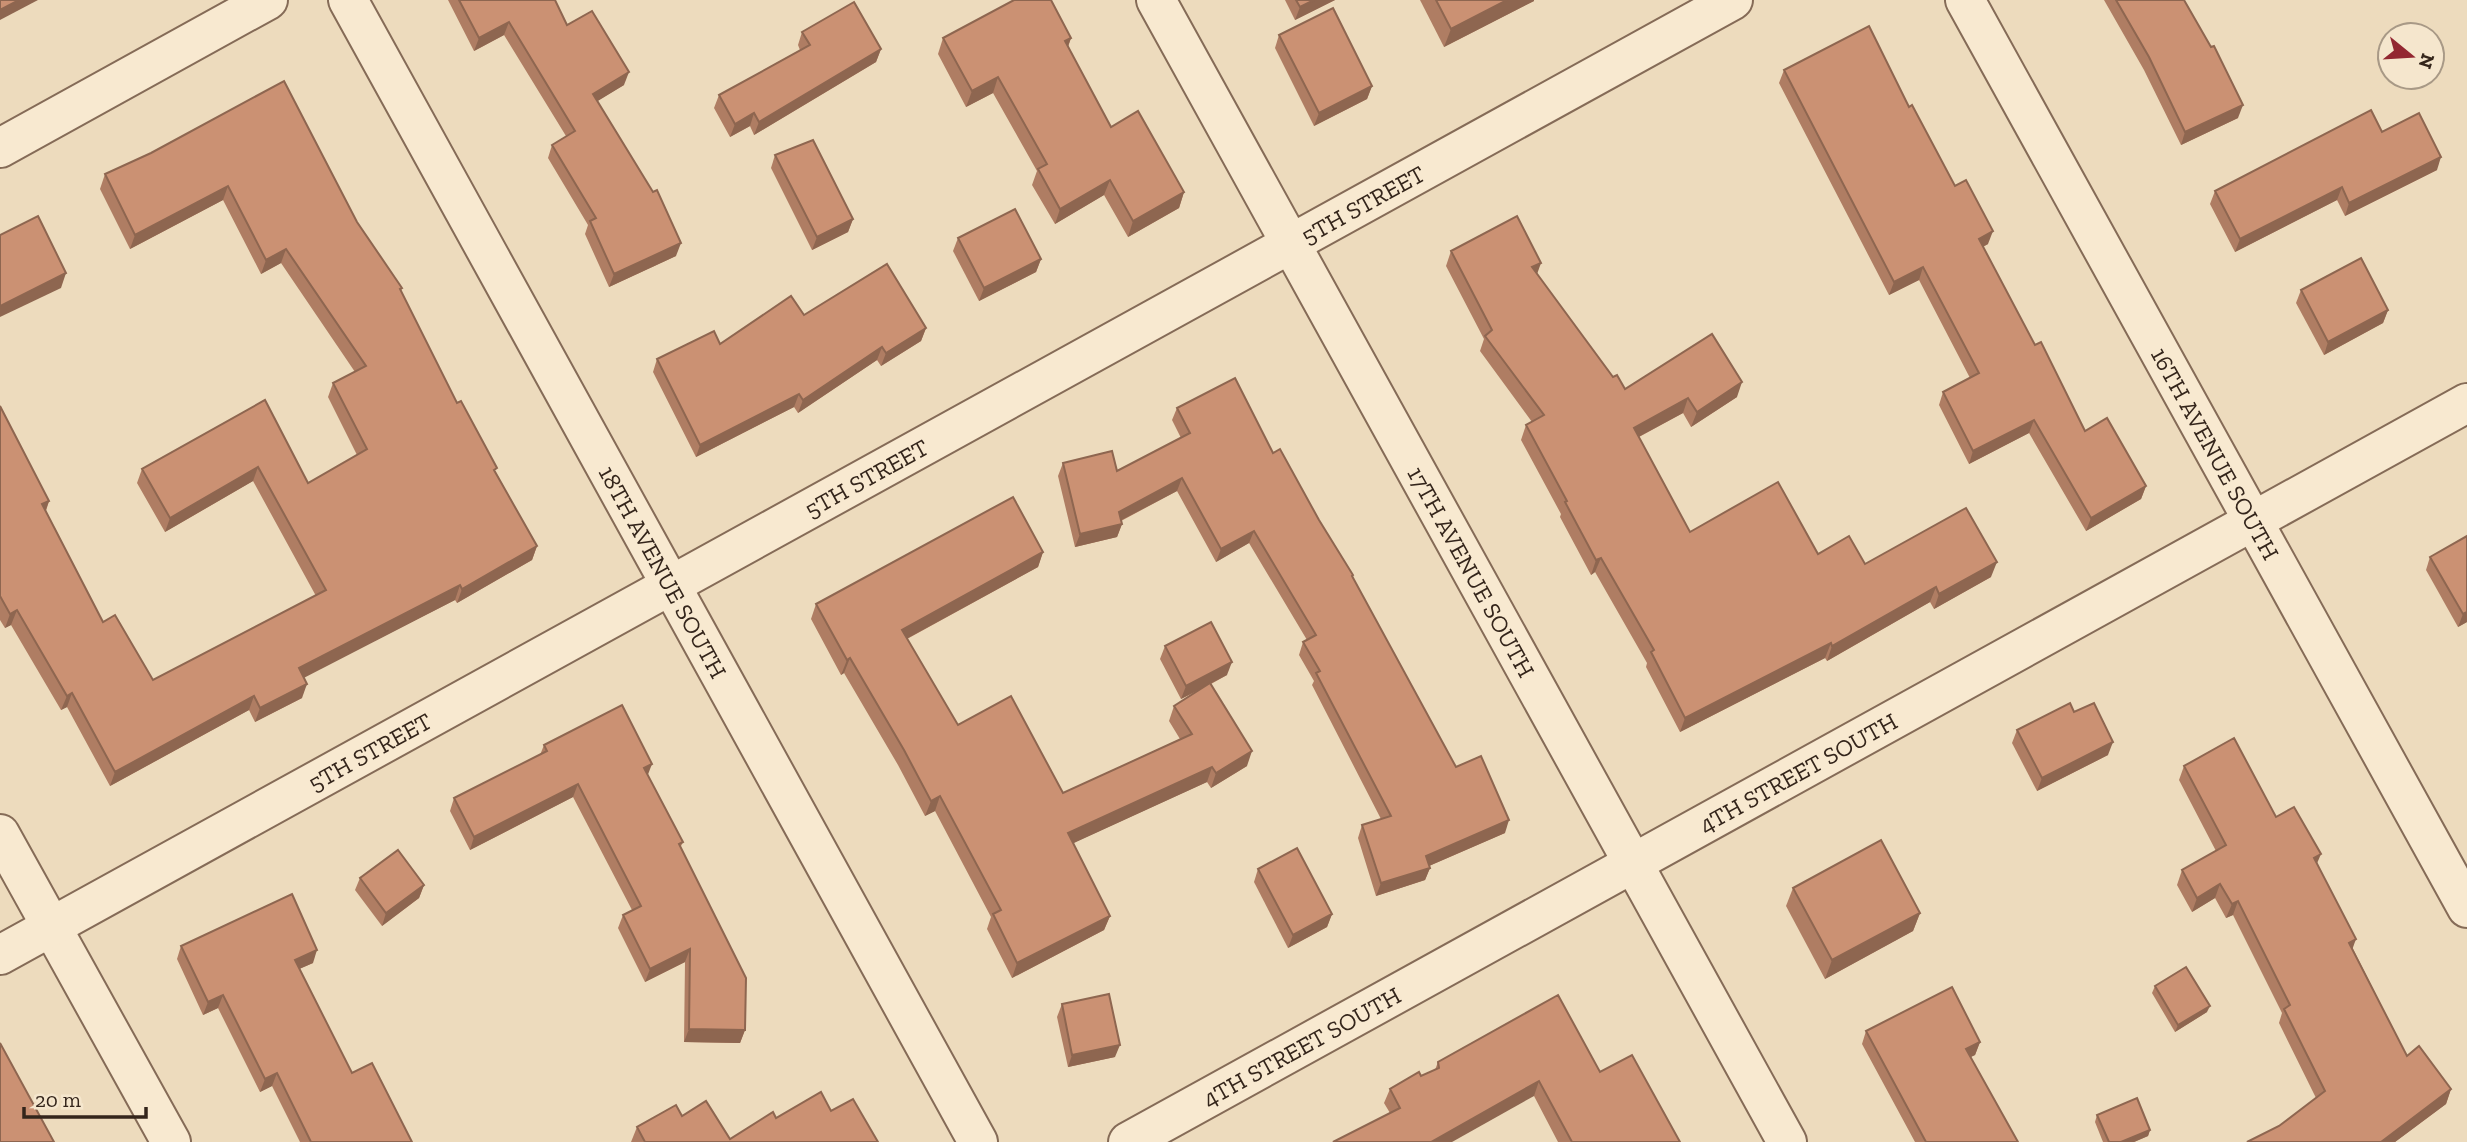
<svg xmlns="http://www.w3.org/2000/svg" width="2467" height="1142" font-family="'Zilla Slab',serif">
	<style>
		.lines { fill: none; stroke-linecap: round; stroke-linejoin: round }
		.minor-casing { stroke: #856b57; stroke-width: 42 }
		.minor { stroke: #f8e9d0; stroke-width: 38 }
		.wall { fill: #af7d63 }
		.shaded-wall { fill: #8e6650 }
		.building { fill: #cb9173; stroke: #8e6650; stroke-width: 2 }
		.labels { text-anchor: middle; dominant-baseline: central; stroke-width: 7; stroke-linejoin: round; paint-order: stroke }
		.street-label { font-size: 24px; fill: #34251b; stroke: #f5e6cd }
	</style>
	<rect width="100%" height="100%" fill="#eddbbd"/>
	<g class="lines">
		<g class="minor-casing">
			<g id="minor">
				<path id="s1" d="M348 0 978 1142"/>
				<path id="s2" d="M1156 0 1787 1142"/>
				<path id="s3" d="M1965 0 2467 908"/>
				<polyline points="0,148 268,0"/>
				<polyline points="0,834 171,1142"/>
				<path id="s4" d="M0 955 1733 0"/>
				<path id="s5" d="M1128 1142 2467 403"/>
			</g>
		</g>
		<use href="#minor" class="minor"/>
	</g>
	<g class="wall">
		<polygon points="448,0 555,0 567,25 624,85 597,101 676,256 609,287 585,234 588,225 548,158 552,145 566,136 504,35 474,51"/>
		<polygon points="1285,0 1335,0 1295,20"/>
		<polygon points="1420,0 1534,0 1534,1 1444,47"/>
		<polygon points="2104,0 2184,0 2238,118 2181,145 2144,70"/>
		<polygon points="802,32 881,49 876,62 754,135 750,126 730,137 714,108 719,95 800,50 798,45"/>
		<polygon points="1279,35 1372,86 1367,99 1314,126 1275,48"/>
		<polygon points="943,38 1071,38 1068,47 1111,127 1184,192 1179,208 1128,237 1104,195 1055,224 1032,185 1037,171 993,93 966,107 938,54"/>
		<polygon points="1784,70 1909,107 1988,244 1983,247 2035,345 2085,431 2146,486 2141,499 2086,531 2029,433 1969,464 1939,405 1943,392 1970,378 1919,280 1889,295 1779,83"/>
		<polygon points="2382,132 2437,170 2345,216 2337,200 2235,252 2210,204 2215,191"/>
		<polygon points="151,153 357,222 402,288 401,291 457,403 537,546 532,560 457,603 455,600 303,677 302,698 255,722 249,710 110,786 67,707 61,710 11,625 5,628 0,620 0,406 49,501 46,511 103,622 153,680 316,596 253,481 165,532 137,483 142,469 265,400 308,483 357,455 328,397 333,383 355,372 281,263 261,274 223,200 130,249 100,189 105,174"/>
		<polygon points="775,155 853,219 848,232 812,250 771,168"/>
		<polygon points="958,238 1041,259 1036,272 979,301 953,251"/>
		<polygon points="1451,251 1537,274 1613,377 1625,389 1737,397 1691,427 1683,413 1639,437 1690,532 1818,554 1865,564 1991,577 1934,609 1930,602 1827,661 1825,658 1680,732 1646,667 1647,663 1595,572 1591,575 1560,517 1561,514 1521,440 1526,425 1532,422 1480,351 1484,339 1446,266"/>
		<polygon points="2301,290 2388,310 2383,323 2324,355 2296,303"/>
		<polygon points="804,315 926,328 921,341 881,366 877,360 798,413 794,407 696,457 653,372 657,359 720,344"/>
		<polygon points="1177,408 1273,453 1319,520 1353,575 1352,577 1456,767 1505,833 1429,866 1430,868 1425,880 1376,896 1358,838 1362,825 1381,819 1312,685 1314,681 1299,655 1303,642 1307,640 1249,543 1216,562 1177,491 1121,521 1122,524 1117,537 1075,547 1058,476 1063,463 1117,471 1181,438 1172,420"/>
		<polygon points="1043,552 1038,567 907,639 958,725 1063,793 1180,739 1169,721 1174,706 1203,688 1181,699 1160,659 1165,646 1227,675 1211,684 1247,766 1211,788 1207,782 1073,843 1110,916 1104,930 1012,978 987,929 991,917 935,811 925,816 898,765 844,673 841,675 811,619 816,604"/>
		<polygon points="2430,557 2467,622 2458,627 2426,570"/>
		<polygon points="2074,712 2108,755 2037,791 2012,743 2017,730"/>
		<polygon points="544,745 648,776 683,842 680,848 745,1030 740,1043 684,1042 685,962 645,982 618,928 623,915 632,910 573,797 470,850 450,811 454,798 540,755"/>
		<polygon points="2184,766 2276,817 2317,864 2353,949 2407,1056 2451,1089 2446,1104 2395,1142 2247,1142 2279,1126 2316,1098 2279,1023 2282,1013 2233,915 2226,918 2215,898 2192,912 2177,885 2182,870 2216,851 2179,780"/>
		<polygon points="1258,869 1332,914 1327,927 1288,948 1254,882"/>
		<polygon points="360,878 424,885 419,898 382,926 355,890"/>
		<polygon points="1793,888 1920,913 1913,931 1825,979 1786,906"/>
		<polygon points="181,946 313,963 299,969 352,1073 412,1142 300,1142 272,1086 260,1092 218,1008 203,1015 177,959"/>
		<polygon points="2155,986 2207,1012 2175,1032 2152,993"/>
		<polygon points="1062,1004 1115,1057 1068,1067 1057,1017"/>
		<polygon points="1866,1031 1980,1042 1975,1055 1970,1057 2018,1142 1915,1142 1862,1044"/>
		<polygon points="1438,1062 1600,1072 1680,1142 1558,1142 1534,1096 1390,1113 1384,1103 1390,1089 1435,1070"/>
		<polygon points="831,1111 878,1142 631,1142 637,1127 682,1116 730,1139 776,1118"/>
		<polygon points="2097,1115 2150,1130 2148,1136 2134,1142 2103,1142 2095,1122"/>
	</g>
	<g class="shaded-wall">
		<polygon points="19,0 38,0 0,20 0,10"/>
		<polygon points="1314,0 1335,0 1295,20 1300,7"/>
		<polygon points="1507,0 1534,0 1534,1 1444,47 1451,29"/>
		<polygon points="509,22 504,35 474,51 479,38"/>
		<polygon points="1071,38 1065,54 1065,41"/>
		<polygon points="881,49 876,62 754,135 759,122"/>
		<polygon points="629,72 624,85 588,107 593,94"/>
		<polygon points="998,77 993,93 966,107 972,91"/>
		<polygon points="1372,86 1367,99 1314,126 1319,113"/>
		<polygon points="2243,105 2238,118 2181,145 2185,132"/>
		<polygon points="754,113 750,126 730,137 735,124"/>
		<polygon points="2441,157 2437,170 2345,216 2349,203"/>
		<polygon points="1110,180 1104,195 1055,224 1060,209"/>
		<polygon points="228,186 223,200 130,249 135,235"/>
		<polygon points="2342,187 2337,200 2235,252 2240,239"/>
		<polygon points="1184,192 1179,208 1128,237 1133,221"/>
		<polygon points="853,219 848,232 812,250 817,237"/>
		<polygon points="1993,231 1988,244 1974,251 1979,239"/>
		<polygon points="681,243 676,256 609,287 614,274"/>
		<polygon points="286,249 281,263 261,274 266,260"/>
		<polygon points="1041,259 1036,272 979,301 984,288"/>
		<polygon points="1541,263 1536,277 1532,267"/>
		<polygon points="1923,267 1919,280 1889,295 1894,282"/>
		<polygon points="66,273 61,288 0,317 0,306"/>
		<polygon points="2388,310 2383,323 2324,355 2328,342"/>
		<polygon points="926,328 921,341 881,366 886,353"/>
		<polygon points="882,347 877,360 798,413 803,400"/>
		<polygon points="1742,382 1737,397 1691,427 1697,412"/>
		<polygon points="799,394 794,407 696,457 700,445"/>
		<polygon points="1688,398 1683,413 1629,442 1634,428"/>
		<polygon points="2034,420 2029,433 1969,464 1973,451"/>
		<polygon points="258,467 253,481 165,532 170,518"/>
		<polygon points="1182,478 1177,491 1114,524 1119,512"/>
		<polygon points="2146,486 2141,499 2086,531 2091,518"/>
		<polygon points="49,501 44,515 42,504"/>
		<polygon points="1122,524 1117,537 1075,547 1080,534"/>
		<polygon points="1254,531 1249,543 1216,562 1221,549"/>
		<polygon points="537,546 532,560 457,603 462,589"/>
		<polygon points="1043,552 1038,567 897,644 902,630"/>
		<polygon points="1601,558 1595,572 1591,575 1596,560"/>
		<polygon points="1997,562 1991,577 1934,609 1939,594"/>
		<polygon points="460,585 455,600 294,683 299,668"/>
		<polygon points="1936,587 1930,602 1827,661 1832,646"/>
		<polygon points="17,610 11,625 5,628 10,614"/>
		<polygon points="2467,612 2467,622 2458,627 2463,614"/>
		<polygon points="1831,643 1825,658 1680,732 1685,718"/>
		<polygon points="850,658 844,673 841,675 847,660"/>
		<polygon points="1232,662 1227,675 1181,699 1186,686"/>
		<polygon points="307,684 302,698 255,722 260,708"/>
		<polygon points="72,693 67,707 61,710 67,696"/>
		<polygon points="254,696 249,710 110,786 115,772"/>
		<polygon points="2113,742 2108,755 2037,791 2042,778"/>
		<polygon points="1252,751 1247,766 1211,788 1216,773"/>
		<polygon points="652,764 647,777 644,768"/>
		<polygon points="1212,767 1207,782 1063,848 1068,833"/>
		<polygon points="578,784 573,797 470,850 474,837"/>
		<polygon points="940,796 935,811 925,816 931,801"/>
		<polygon points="1509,820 1505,833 1422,869 1426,856"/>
		<polygon points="2321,854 2315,868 2314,858"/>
		<polygon points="1430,868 1425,880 1376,896 1381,883"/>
		<polygon points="2220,884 2215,898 2192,912 2197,898"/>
		<polygon points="424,885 419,898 382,926 386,913"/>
		<polygon points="2238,901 2233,915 2226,918 2232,904"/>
		<polygon points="1920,913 1913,931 1825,979 1832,960"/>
		<polygon points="1332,914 1327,927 1288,948 1293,935"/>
		<polygon points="1110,916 1104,930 1012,978 1017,963"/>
		<polygon points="2356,939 2351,953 2349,943"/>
		<polygon points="690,949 685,962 645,982 650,969"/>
		<polygon points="317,950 313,963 290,973 295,960"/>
		<polygon points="223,995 218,1008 203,1015 208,1002"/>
		<polygon points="2210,1006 2207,1012 2175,1032 2178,1025"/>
		<polygon points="689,1029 745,1030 740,1043 684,1042"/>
		<polygon points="1980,1042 1975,1055 1961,1062 1966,1049"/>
		<polygon points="1120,1045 1115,1057 1068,1067 1072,1055"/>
		<polygon points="277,1073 272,1086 260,1092 265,1079"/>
		<polygon points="1539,1081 1534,1096 1452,1142 1431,1142"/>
		<polygon points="2451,1089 2446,1104 2395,1142 2381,1142"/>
		<polygon points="2150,1130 2148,1136 2134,1142 2121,1142"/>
	</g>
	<g class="building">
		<polygon points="0,0 19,0 0,10"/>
		<polygon points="459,0 555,0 567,25 592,11 629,72 593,94 653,192 657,190 681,243 614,274 590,221 596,218 552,145 575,131 509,22 479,38"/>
		<polygon points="1014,0 1051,0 1071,38 1065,41 1111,127 1138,111 1184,192 1133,221 1110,180 1060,209 1038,169 1047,164 998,77 972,91 943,38"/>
		<polygon points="1296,0 1314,0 1300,7"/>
		<polygon points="1436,0 1507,0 1451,29"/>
		<polygon points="2116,0 2184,0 2211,47 2214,46 2243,105 2185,132 2149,57"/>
		<polygon points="854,2 881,49 759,122 754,113 735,124 719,95 810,45 802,32"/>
		<polygon points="1333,8 1372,86 1319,113 1279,35"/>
		<polygon points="1869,26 1909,107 1912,105 1955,186 1966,180 1993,231 1979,239 2035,345 2041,342 2085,431 2107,418 2146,486 2091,518 2034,420 1973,451 1943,392 1979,373 1923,267 1894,282 1784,70"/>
		<polygon points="284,81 357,222 402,288 400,289 457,403 461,401 497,468 494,470 537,546 462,589 460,585 299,668 307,684 260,708 254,696 115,772 72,693 67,696 17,610 10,614 0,596 0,406 49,501 42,504 103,622 115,615 153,680 326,590 258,467 170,518 142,469 265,400 308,483 367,449 333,383 366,366 286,249 266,260 228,186 135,235 105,174 151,153"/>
		<polygon points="2371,110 2382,132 2419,113 2441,157 2349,203 2342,187 2240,239 2215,191"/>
		<polygon points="813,140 853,219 817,237 775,155"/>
		<polygon points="1015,209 1041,259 984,288 958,238"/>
		<polygon points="38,216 66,273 0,306 0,235"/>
		<polygon points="1517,216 1541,263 1532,267 1613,377 1617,375 1625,389 1712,334 1742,382 1697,412 1688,398 1634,428 1690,532 1778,482 1818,554 1849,536 1865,564 1966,508 1997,562 1939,594 1936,587 1832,646 1831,643 1685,718 1651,652 1654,650 1601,558 1596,560 1565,502 1567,501 1526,425 1544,415 1485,336 1492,330 1451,251"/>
		<polygon points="2361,258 2388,310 2328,342 2301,290"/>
		<polygon points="887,264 926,328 886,353 882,347 803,400 799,394 700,445 657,359 714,331 720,344 791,296 804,315"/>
		<polygon points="1235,378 1273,453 1280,449 1319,520 1353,575 1352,576 1456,767 1481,756 1509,820 1426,856 1430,868 1381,883 1362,825 1391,816 1316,673 1320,671 1303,642 1316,635 1254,531 1221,549 1182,478 1119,512 1122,524 1080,534 1063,463 1112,451 1117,471 1190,433 1177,408"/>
		<polygon points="1013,497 1043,552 902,630 958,725 1011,696 1063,793 1192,734 1174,706 1210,683 1252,751 1216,773 1212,767 1068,833 1110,916 1017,963 993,914 1001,910 940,796 931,801 904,750 850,658 847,660 816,604"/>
		<polygon points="2467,536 2467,612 2463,614 2430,557"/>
		<polygon points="1211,622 1232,662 1186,686 1165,646"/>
		<polygon points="2070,703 2074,712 2094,703 2113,742 2042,778 2017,730"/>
		<polygon points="622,705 652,764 644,768 683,842 679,844 746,978 745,1030 689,1029 690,949 650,969 623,915 641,906 578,784 474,837 454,798 547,751 544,745"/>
		<polygon points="2234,738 2276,817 2294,807 2321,854 2314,858 2356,939 2349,943 2407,1056 2419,1046 2451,1089 2381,1142 2247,1142 2279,1126 2325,1091 2284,1009 2290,1005 2238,901 2232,904 2220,884 2197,898 2182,870 2226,845 2184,766"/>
		<polygon points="1881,840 1920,913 1832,960 1793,888"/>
		<polygon points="1297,848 1332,914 1293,935 1258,869"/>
		<polygon points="398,850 424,885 386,913 360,878"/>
		<polygon points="292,894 317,950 295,960 352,1073 372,1063 412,1142 311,1142 277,1073 265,1079 223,995 208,1002 181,946"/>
		<polygon points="2186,967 2210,1006 2178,1025 2155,986"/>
		<polygon points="1952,987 1980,1042 1966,1049 2018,1142 1926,1142 1866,1031"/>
		<polygon points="1109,994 1120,1045 1072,1055 1062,1004"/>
		<polygon points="1558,995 1600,1072 1632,1055 1680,1142 1572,1142 1539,1081 1431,1142 1333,1142 1400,1108 1390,1089 1419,1072 1421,1076 1439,1068 1438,1062"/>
		<polygon points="0,1043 54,1142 0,1142"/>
		<polygon points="821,1092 831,1111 853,1099 878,1142 645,1142 637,1127 676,1105 682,1116 706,1101 730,1139 773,1112 776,1118"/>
		<polygon points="2137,1098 2150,1130 2121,1142 2109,1142 2097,1115"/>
	</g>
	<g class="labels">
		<g class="street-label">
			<text stroke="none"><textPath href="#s4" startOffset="1556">5TH STREET</textPath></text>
			<text stroke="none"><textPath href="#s3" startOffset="518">16TH AVENUE SOUTH</textPath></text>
			<text stroke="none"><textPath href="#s4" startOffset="989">5TH STREET</textPath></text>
			<text stroke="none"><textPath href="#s1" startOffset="653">18TH AVENUE SOUTH</textPath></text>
			<text stroke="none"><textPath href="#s2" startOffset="653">17TH AVENUE SOUTH</textPath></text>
			<text stroke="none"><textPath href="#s4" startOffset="422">5TH STREET</textPath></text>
			<text stroke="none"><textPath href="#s5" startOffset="765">4TH STREET SOUTH</textPath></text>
			<text stroke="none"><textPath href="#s5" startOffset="198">4TH STREET SOUTH</textPath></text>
		</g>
	</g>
	<g transform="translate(2411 56) rotate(108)"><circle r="33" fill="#f5e6cd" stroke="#a89986" stroke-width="2"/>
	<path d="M0-5L12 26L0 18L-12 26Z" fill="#932731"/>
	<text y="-10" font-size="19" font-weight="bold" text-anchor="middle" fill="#34251b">N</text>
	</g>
	<path d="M24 1107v10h122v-10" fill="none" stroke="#34251b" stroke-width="3.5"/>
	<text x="35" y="1107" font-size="21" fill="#34251b" stroke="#f5e6cd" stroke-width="5" paint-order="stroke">20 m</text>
</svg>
